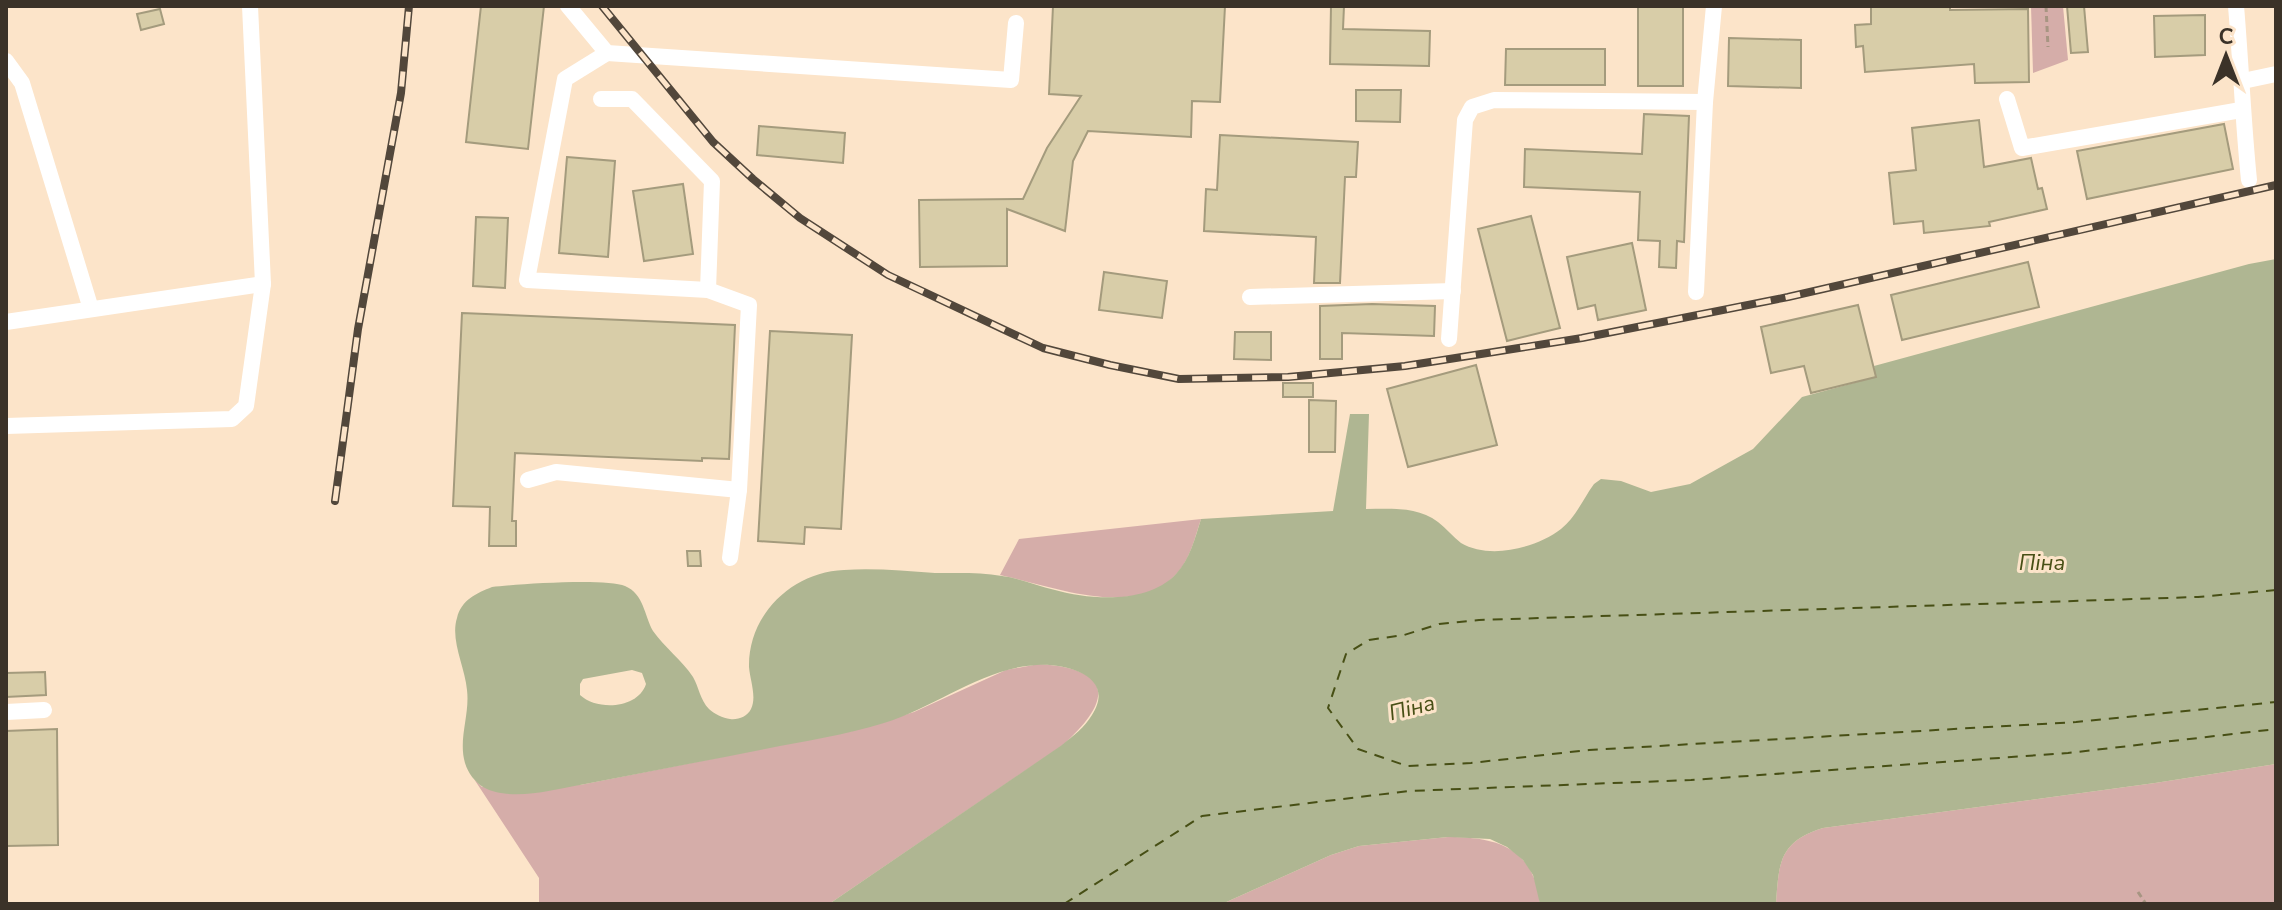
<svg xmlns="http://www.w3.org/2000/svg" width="2282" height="910" font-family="'Nunito Sans',sans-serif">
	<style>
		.green { fill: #d5ada9 }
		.water { fill: #afb692; fill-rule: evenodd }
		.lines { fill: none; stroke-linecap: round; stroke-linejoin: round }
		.ferry { stroke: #474f15; stroke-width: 2; stroke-dasharray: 10 8; stroke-linecap: butt }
		.building { fill: #d8cda8; stroke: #a49b7d; stroke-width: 2 }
		.path { stroke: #a79582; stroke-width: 3; stroke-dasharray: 6 4; stroke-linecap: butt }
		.minor { stroke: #fff; stroke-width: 16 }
		.rail-casing { stroke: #52473b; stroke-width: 8 }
		.rail { stroke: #fce4c9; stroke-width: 5; stroke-dasharray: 15; stroke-linecap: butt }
		.labels { text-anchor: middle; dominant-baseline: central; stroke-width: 6; stroke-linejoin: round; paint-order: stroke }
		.water-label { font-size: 22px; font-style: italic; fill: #474f15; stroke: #fce4c9 }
	</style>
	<rect width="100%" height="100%" fill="#fce4c9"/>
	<g class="green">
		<polygon points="2031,6 2063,6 2068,60 2033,73"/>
		<path d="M1201 519C1195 537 1191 556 1179 571 1138 622 1050 585 1000 575L1019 539Z"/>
		<path d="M1039 664C1115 669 1112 701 1063 745L829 904H539V878L474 779 482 787 580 785 852 731 914 712 1006 670Z"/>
		<path d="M2276 764V904H1776C1779 862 1779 842 1823 828L2155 783Z"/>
		<path d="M1448 837C1498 837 1534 848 1540 904H1222L1331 855 1359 846Z"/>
	</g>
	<path class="water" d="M2276 259V764L2155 783 1823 828C1779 842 1779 862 1776 904H1540L1533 875 1523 860 1507 847 1490 839 1448 837 1359 846 1331 855 1222 904H829L1062 745C1073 736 1085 727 1092 715 1117 676 1065 663 1037 665 982 668 936 707 884 723 845 735 805 741 765 749 704 761 642 773 580 785 552 790 510 802 483 787 475 782 468 773 465 763 458 739 470 715 467 690 465 667 450 640 457 618 461 600 477 593 492 587 516 584 607 578 625 586 644 594 644 615 653 631 664 647 682 660 693 677 699 687 700 700 709 709 714 714 723 718 730 719 738 720 747 717 751 709 757 697 750 680 749 667 748 615 792 572 844 570 875 568 905 571 935 573 957 573 981 572 1002 576 1020 578 1037 586 1055 590 1091 600 1148 604 1176 574 1190 559 1195 538 1201 519L1333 511 1350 414H1369L1366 509C1390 509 1417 506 1438 522 1446 528 1453 537 1461 543 1490 560 1536 548 1561 529 1576 517 1583 499 1594 484L1601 479 1621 481 1651 492 1690 484 1753 449 1802 397 1876 377 1874 366 2249 264ZM632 670 642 673 646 684C638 709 597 711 580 695V684L583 679Z"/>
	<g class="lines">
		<g class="ferry">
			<polyline points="2276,590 2198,597 1479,620 1439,624 1404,635 1369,640 1346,654 1328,708 1358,749 1407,766 1471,763 1589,750 2076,722 2276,702"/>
			<polyline points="1064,904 1202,816 1409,791 1691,780 2068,753 2276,729"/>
		</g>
	</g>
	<g class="building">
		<polygon points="481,6 544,6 528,149 466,142"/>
		<polygon points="1053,6 1225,6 1220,102 1192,101 1191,137 1088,131 1073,161 1065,231 1007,209 1007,266 920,267 919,200 1023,199 1047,148 1081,96 1049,94"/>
		<polygon points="1331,6 1344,6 1343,29 1430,31 1429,66 1330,64"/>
		<rect x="1638" y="6" width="45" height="80"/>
		<polygon points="1871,6 1950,6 1950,10 2028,9 2029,82 1975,83 1974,64 1865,72 1863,46 1856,47 1855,25 1871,24"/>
		<polygon points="2067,6 2084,6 2088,52 2071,53"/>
		<polygon points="160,9 164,24 141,30 137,14"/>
		<polygon points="2205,15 2205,55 2155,57 2154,16"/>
		<polygon points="1729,38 1801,40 1801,88 1728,86"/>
		<polygon points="1506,49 1605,49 1605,85 1505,85"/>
		<polygon points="1356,90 1401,90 1400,122 1356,121"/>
		<polygon points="1644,114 1689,116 1684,242 1677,241 1676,268 1659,267 1660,241 1638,240 1640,192 1524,187 1525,149 1642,154"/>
		<polygon points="1979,120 1984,167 2031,158 2038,189 2042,188 2047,209 1989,222 1990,226 1924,233 1923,221 1894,224 1889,173 1916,170 1912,128"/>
		<polygon points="2224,124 2233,169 2087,199 2077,151"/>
		<polygon points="759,126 845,133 843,163 757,155"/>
		<polygon points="1220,135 1358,142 1356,177 1345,177 1340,283 1314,283 1316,237 1204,231 1206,189 1217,190"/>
		<polygon points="567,157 615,161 608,257 559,253"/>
		<polygon points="683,184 693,254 644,261 633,191"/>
		<polygon points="1531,216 1560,328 1507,341 1478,229"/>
		<polygon points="476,217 508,218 505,288 473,286"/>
		<polygon points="1632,243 1646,310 1598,320 1595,305 1578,309 1567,257"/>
		<polygon points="2028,262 2039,307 1902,340 1891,295"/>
		<polygon points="1104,272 1167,281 1162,318 1099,310"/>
		<polygon points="1372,304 1435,306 1434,336 1342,333 1342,359 1320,359 1320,306"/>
		<polygon points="1858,305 1876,377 1811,393 1804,366 1771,373 1761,327"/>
		<polygon points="462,313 735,325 729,459 702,458 702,461 515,453 512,521 516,521 516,546 489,546 490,507 453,506"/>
		<polygon points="770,331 852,335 841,529 805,527 804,544 758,541"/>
		<polygon points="1235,332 1271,332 1271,360 1234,359"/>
		<polygon points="1476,365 1497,445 1408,467 1387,389"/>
		<rect x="1283" y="383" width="30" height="14"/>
		<polygon points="1309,400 1336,401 1335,452 1309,452"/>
		<polygon points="687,551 700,551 701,566 688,566"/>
		<polygon points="45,672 46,695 6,697 6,673"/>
		<polygon points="57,729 58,845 6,846 6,731"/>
	</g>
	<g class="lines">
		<g class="path">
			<polyline points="2046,6 2048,47"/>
			<polyline points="2138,892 2146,904"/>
		</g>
		<g class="minor">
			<polyline points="568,6 607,53 1011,80 1016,23"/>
			<path d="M2236 6C2241 64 2243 122 2249 180"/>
			<polyline points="607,53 565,79 527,280 708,290 749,305 739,490 730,558"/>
			<polyline points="6,61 22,83 91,309"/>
			<polyline points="2243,81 2276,74"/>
			<polyline points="601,99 632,99 712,181 708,290"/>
			<polyline points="2007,99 2022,148 2241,110"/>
			<polyline points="1696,292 1705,102 1714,6"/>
			<polyline points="1250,297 1453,291"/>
			<polyline points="6,322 263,284 250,6"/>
			<polyline points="1449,339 1465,120 1472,107 1494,100 1705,102"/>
			<polyline points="6,426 232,419 246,406 263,284"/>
			<polyline points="528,480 556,472 739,490"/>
			<polyline points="6,712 44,710"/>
		</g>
		<g class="rail-casing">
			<g id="rail">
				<polyline points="602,6 713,142 753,179 800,218 888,275 1043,348 1110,365 1179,379 1288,377 1405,366 1582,338 1788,297 2276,185"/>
				<polyline points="335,501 358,329 401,93 409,6"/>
			</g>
		</g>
		<use href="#rail" class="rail"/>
	</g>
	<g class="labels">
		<g class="water-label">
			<text x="2042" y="563">Піна</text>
			<text transform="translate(1412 708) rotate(-14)">Піна</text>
		</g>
	</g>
	<rect width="2282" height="910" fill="none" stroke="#3b3228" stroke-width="16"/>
	<g transform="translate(2226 56)" stroke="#fce4c9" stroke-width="6" paint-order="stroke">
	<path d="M0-6L14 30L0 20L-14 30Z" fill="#3b3228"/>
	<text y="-12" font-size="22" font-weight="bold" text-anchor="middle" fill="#3b3228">С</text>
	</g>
</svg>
